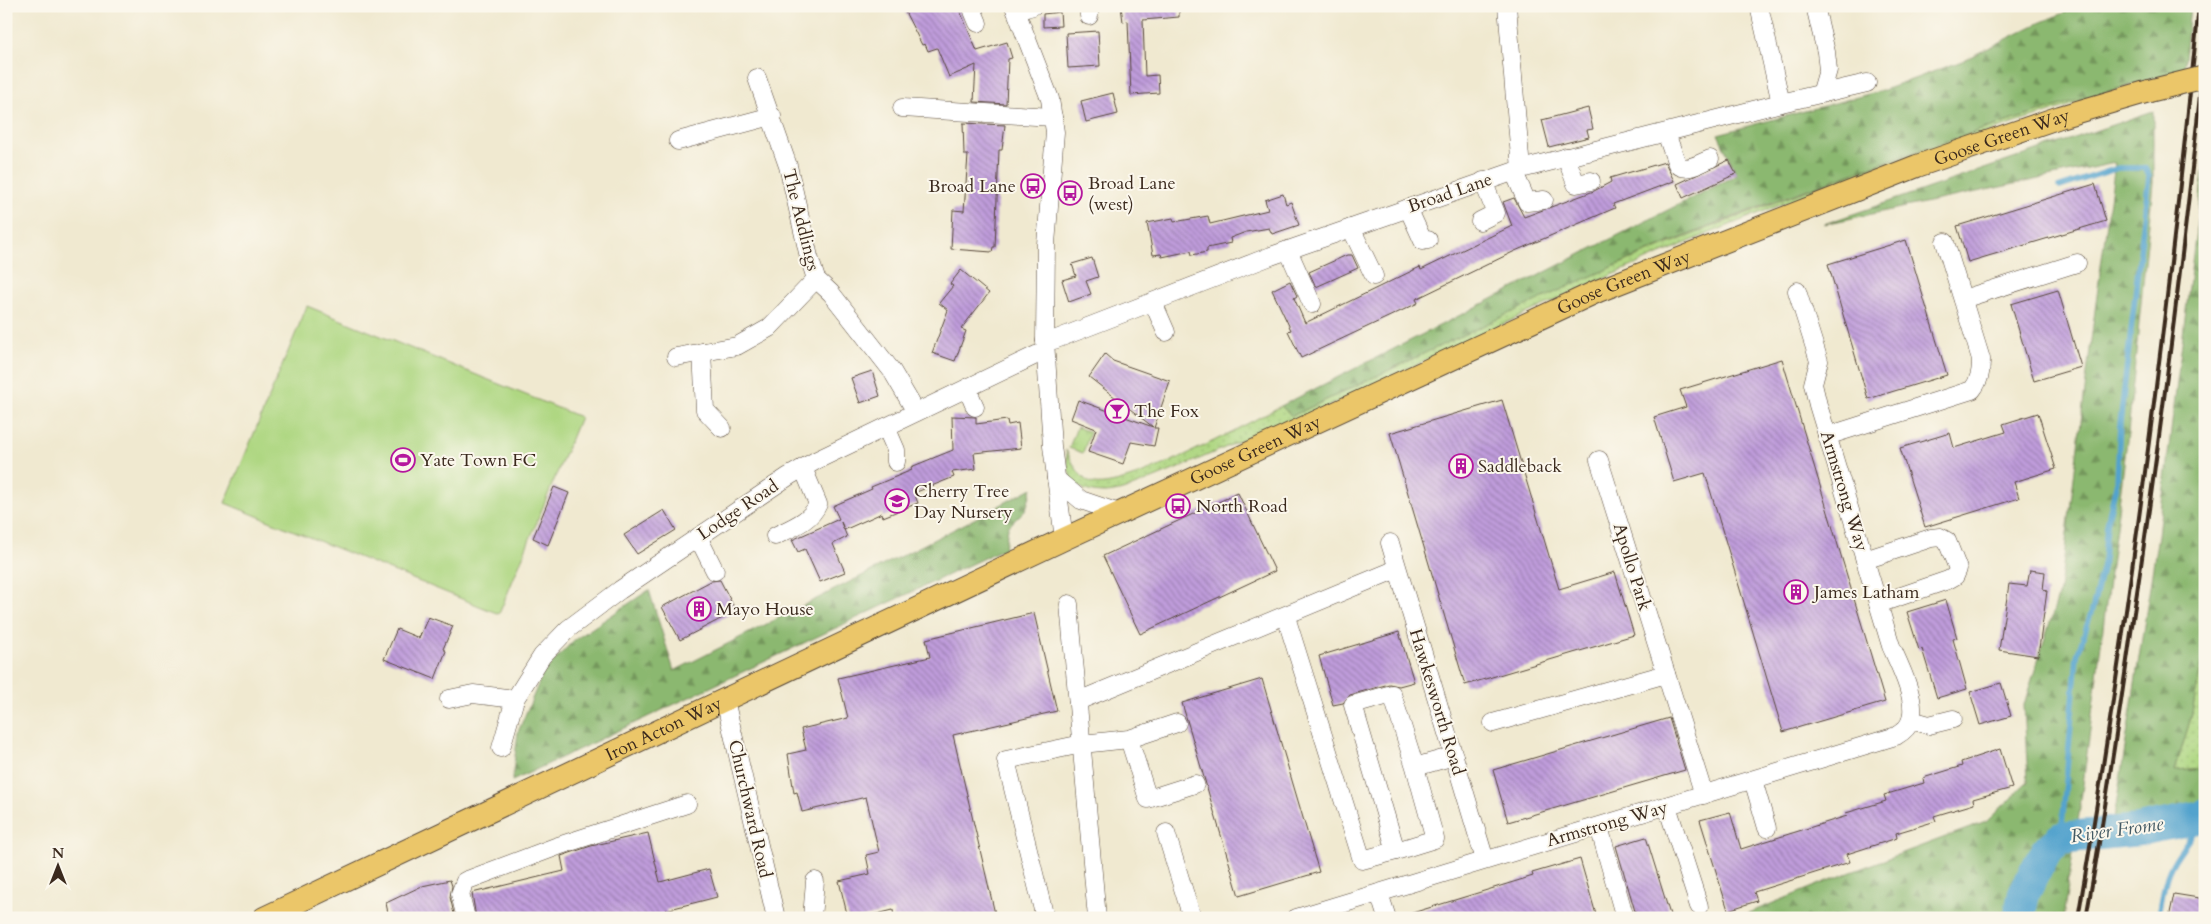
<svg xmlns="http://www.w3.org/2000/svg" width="2211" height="924" font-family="Cardo,serif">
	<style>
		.grass { fill: url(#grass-dots); stroke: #758050 }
		.forest { fill: url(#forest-firs); stroke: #637147 }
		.park { fill: url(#park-tufts); stroke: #758050 }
		.pitch { fill: #afd782; stroke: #758050 }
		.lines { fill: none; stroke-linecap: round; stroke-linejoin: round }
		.stream { stroke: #52a3cd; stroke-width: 5.5 }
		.river { stroke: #52a3cd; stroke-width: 32 }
		.building { fill: url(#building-back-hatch) }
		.minor-casing { stroke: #564739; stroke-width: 19 }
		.major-casing { stroke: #564739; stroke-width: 24 }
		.minor { stroke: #fff; stroke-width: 18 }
		.major { stroke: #ebc669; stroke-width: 22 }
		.rail { stroke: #3b2a1e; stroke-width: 4 }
		.major-bridge-casing { stroke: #564739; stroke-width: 24; stroke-linecap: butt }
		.major-bridge { stroke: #ebc669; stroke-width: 22 }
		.labels { text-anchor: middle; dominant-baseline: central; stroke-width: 4; stroke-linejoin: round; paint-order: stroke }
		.street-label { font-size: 18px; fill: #3b2a1e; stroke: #fbf7ec }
		.poi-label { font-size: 18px; fill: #3b2a1e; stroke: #fbf7ec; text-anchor: start }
		.water-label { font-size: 19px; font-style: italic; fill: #445a64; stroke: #fbf7ec }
	</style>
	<defs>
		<pattern id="grass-dots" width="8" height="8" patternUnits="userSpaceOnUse" patternTransform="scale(1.25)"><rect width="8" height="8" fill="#afd782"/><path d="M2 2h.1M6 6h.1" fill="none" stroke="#97b970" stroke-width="1.8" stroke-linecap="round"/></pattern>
		<pattern id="forest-firs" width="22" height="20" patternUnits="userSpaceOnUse" patternTransform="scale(1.25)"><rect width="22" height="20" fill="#8bb870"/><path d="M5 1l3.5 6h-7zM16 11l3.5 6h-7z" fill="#73965b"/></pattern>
		<pattern id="park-tufts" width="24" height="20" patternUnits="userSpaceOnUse" patternTransform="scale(1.25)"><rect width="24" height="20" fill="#afd782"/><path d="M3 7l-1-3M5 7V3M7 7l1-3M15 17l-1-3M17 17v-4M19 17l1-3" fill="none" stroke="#97b970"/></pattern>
		<pattern id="building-back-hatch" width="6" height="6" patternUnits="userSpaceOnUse" patternTransform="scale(1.25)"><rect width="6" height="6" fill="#bf9cdb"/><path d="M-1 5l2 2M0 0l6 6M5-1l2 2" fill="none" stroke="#9c7fb1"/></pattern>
	</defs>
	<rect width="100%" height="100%" fill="#fbf7ec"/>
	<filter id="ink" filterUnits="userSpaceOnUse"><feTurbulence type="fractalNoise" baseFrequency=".02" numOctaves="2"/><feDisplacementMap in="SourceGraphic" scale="10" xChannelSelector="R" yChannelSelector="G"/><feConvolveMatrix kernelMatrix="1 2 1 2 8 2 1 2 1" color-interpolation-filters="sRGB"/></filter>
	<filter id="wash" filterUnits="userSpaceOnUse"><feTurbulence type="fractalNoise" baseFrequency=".0096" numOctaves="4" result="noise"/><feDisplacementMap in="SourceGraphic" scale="20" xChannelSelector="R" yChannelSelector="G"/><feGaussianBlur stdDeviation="1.12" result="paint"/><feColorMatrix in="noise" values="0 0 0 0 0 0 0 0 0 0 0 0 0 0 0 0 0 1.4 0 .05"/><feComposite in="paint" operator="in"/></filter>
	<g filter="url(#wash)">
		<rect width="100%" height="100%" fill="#f0e9d0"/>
		<g class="grass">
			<path d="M2155 78C2027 120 1897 159 1772 208 1607 273 1447 350 1287 426L1280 423C1239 441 1199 460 1157 477 1141 483 1123 492 1106 493 1098 493 1087 492 1080 487 1067 479 1068 464 1066 450 1072 461 1079 478 1091 483 1119 495 1250 422 1281 406L1292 416C1402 365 1510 309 1622 263 1796 191 1973 128 2155 78Z"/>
			<polygon points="2205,647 2205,769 2175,771 2191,717"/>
		</g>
		<g class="forest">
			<path d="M2081 6H2190L2184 70C1992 123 1802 185 1619 264 1509 312 1401 365 1292 416L1281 406 1737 175 1718 134 1884 90 1962 61 2039 23Z"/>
			<polygon points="2153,111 2153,183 2128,433 2080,808 2063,918 1862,918 1859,913 1847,918 1736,918 1838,877 1986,822 2028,782 2024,705 2060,590 2093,325 2115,163 1824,224"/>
			<polygon points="2205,158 2205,647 2191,717 2175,771 2205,769 2205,808 2200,812 2139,823 2113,825 2158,535"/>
			<polygon points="1032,488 1026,509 1008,527 1005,548 512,781 518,732 543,673 573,641 649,590 674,671 984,514"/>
		</g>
		<polygon class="park" points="1077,427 1090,432 1083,453 1069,448"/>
		<polygon class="pitch" points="307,306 580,417 499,614 225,503"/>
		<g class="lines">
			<g class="stream">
				<polyline points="2060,187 2118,168 2145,168 2149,176 2120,424 2117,481 2107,524 2104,560 2093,607 2077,656 2061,838"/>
				<path d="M2158 918C2162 903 2163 885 2169 871 2177 851 2194 837 2202 817"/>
			</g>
			<polyline class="river" points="2019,918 2024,893 2046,851 2061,838 2139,830 2202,817 2205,814"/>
		</g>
		<g id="blocks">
			<g class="building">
				<polygon points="902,6 958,6 977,51 1007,42 1012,58 1008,59 1006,104 974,102 976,65 949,77 937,48 928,51 925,44 922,45"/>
				<polygon points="1121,6 1179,6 1179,17 1143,20 1145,76 1158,75 1159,93 1131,95 1128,21 1123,22"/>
				<polygon points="1060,12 1061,26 1043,27 1043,14"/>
				<polygon points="1098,31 1100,66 1068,68 1066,33"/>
				<polygon points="1113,93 1118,114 1086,122 1081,101"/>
				<polygon points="1588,108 1593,129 1587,130 1589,137 1549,147 1542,120"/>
				<polygon points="963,123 1005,125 1002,150 999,150 995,247 993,247 992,252 951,249 953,210 964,211 968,155 964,155"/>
				<polygon points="1729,160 1736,174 1683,198 1677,184"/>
				<polygon points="1665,162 1674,181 1613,204 1615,208 1515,251 1416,299 1418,303 1301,358 1288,331 1291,330 1272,290 1290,281 1297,296 1294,298 1305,323 1420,267 1421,270 1512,226 1503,202 1514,198 1524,217 1594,191 1611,182 1610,178"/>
				<polygon points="2095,184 2106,221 1968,262 1957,226"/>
				<polygon points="1283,194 1286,204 1291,202 1299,225 1272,234 1269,228 1246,232 1230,238 1231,243 1207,248 1207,252 1192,255 1191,251 1162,257 1161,254 1153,255 1147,223 1173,218 1174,222 1208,216 1210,224 1268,210 1265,200"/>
				<polygon points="1906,240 1947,375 1868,399 1828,264"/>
				<polygon points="1347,255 1352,255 1358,268 1316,287 1309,272"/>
				<polygon points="1092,258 1098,277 1086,281 1091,294 1069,302 1062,280 1076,276 1072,264"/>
				<polygon points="961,270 989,293 961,329 966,331 955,361 932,353 948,310 939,303 953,286 950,284"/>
				<polygon points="2058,290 2081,367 2034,381 2011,304"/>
				<polygon points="1105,354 1113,361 1170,381 1154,428 1158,428 1154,446 1131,442 1123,464 1088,452 1096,429 1071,419 1078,400 1153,427 1089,377"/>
				<polygon points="1782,359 1885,702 1783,732 1705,473 1674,482 1654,417 1686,407 1680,390"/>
				<polygon points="872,371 880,396 860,403 851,378"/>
				<polygon points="1502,400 1559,589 1615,572 1634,635 1465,685 1390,433"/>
				<polygon points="2038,413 2056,469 2014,482 2019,498 1925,527 1900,448 1950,433 1954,448 2006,432 2003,424"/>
				<polygon points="952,416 976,417 976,424 1007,420 1008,425 1018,423 1021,448 974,453 976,469 952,472 954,477 914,493 918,503 883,517 882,513 844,530 841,522 847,537 833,544 845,572 820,582 805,549 798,552 792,540 839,519 833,506 872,489 871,487 912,470 911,467 953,450"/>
				<polygon points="554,487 569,493 548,545 533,538"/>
				<polygon points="1238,493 1275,571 1140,634 1103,556"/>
				<polygon points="664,510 676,530 637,554 624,535"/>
				<polygon points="2030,570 2045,572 2043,590 2047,591 2038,656 1999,650 2009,584 2027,586"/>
				<polygon points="720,580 736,611 680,640 662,607 711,581"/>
				<polygon points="1946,600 1957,638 1953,639 1967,689 1937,698 1922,649 1919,650 1907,612"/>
				<polygon points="1034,613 1057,711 953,735 996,918 894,918 893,910 861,918 848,918 839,881 870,874 866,855 879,852 866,797 802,812 797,792 794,793 788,754 806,750 801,729 848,718 838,678 930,657 926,639"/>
				<polygon points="428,617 453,626 443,649 446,651 435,679 384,659 397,629 419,638"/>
				<polygon points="1399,632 1414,682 1399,686 1389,684 1350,695 1343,703 1333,705 1319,656"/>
				<polygon points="1262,679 1319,872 1239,896 1182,703"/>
				<polygon points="2001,683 2011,716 1980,725 1970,692"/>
				<polygon points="1669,718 1685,770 1508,822 1493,770"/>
				<polygon points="2000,749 2012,788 1973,799 1974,804 1934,816 1936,821 1896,833 1897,838 1847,854 1850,862 1754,892 1757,901 1728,910 1700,820 1730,812 1741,849 1847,816 1846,813 1886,801 1884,795 1924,783 1923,778 1962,766 1961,762"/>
				<polygon points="648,833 660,882 709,869 717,897 666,910 668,918 476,918 472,893 564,871 561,856 591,846"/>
				<polygon points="1646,837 1671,918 1637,918 1616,846"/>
				<polygon points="1580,859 1597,918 1409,918 1409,914 1533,876 1532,873"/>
				<polygon points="450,880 452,886 450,897 455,918 389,918 386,903 422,886"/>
				<polygon points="2174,894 2205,899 2205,918 2169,918"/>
			</g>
		</g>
	</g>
	<g filter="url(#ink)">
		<use href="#blocks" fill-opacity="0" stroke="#564739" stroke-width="1"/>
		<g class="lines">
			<g class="minor-casing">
				<g id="minor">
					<polyline points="974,6 973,11 978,23"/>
					<polyline points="1014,6 1050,99 1055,132 1046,244 1045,341 1052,446 1064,539"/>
					<polyline points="1507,6 1521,169"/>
					<polyline points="1759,6 1781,103"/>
					<polyline points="1815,6 1826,52 1828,70 1821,94"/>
					<polyline points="1016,11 1033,6"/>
					<polyline points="1089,16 1089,6"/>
					<polyline points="757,78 788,166 809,257 816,279 831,293 892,371 916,412"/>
					<polyline points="902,108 1053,117"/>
					<path d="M1666 133 1677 164C1686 173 1700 163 1710 159"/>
					<polyline points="678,141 772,116"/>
					<polyline points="1566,157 1576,184 1591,181"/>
					<polyline points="1514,172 1527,202 1544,200"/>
					<polyline points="1408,208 1423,241 1428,240"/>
					<polyline points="1480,221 1496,213 1483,181"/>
					<polyline points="1351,228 1374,276"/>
					<polyline points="1288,250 1312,304"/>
					<polyline points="1963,299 2077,263"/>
					<polyline points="1153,302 1166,332"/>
					<polyline points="1045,341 1054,340 1271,256 1521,169 1781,103 1867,83"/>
					<polyline points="702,352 705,410 722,428"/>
					<polyline points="676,357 737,346 769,328 816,279"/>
					<polyline points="967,388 975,407"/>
					<polyline points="886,427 896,450 896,462"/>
					<path d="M1827 436 1972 390C1980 380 1981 371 1981 359L1945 242"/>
					<polyline points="1599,460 1704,795"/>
					<polyline points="1056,479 1081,500 1122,514"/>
					<path d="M775 536C791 528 811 521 818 504L803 468"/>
					<polyline points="698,537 715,571"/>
					<polyline points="1390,543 1485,860"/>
					<polyline points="1865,560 1931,538 1940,537 1947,541 1958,569 1955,576 1948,580 1878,604"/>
					<polyline points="1069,604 1097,918"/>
					<polyline points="1286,617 1362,860 1396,851"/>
					<polyline points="449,699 473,694 515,699"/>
					<polyline points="725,700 776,918"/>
					<polyline points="1078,701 1397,569"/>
					<polyline points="1911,720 1929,725 1953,719"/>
					<polyline points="1493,723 1666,674"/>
					<polyline points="1129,739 1148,799 1195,784"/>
					<polyline points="501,748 515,699 542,656 568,629 620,590 789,476 817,460 1036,355 1045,354"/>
					<polyline points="1415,767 1435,839 1396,851 1353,705 1392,694 1415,767 1454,756"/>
					<polyline points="1753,780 1767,828"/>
					<polyline points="1667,806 1699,906"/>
					<polyline points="1599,827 1625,918"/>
					<polyline points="1166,833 1190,911 1190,918"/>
					<polyline points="1379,893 1387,918"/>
					<polyline points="466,918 460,894 465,881 558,846 687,804"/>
					<polyline points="812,918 815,881"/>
					<polyline points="1045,918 1006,760 1082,744 1129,739 1177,723"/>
					<path d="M1296 918 1896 736C1903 732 1909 727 1911 719 1917 699 1899 664 1891 646L1818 405 1813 384 1819 361 1797 291"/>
				</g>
			</g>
			<g class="major-casing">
				<g id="major">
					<path id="s1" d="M264 918 1064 539 1598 291 1917 166 2060 117 2149 91"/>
				</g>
			</g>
			<use href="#minor" class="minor"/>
			<use href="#major" class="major"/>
			<g class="rail">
				<path d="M2078 918C2130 615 2168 311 2199 6"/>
				<path d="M2086 918C2104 821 2118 723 2132 626 2161 434 2185 241 2205 48"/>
			</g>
			<g class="major-bridge-casing">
				<polyline id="major-bridge" points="2149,91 2205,77"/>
			</g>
			<use href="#major-bridge" class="major-bridge"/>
		</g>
	</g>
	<defs>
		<g id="bus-ring" transform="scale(1.25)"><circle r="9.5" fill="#fbf7ec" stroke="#b5179e" stroke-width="1.5"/><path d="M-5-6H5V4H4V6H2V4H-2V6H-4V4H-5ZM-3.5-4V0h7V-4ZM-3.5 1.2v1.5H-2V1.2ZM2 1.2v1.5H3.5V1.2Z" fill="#b5179e"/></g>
		<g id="bar-ring" transform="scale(1.25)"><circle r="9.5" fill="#fbf7ec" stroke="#b5179e" stroke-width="1.5"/><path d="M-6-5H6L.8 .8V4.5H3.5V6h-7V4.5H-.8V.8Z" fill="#b5179e"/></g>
		<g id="stadium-ring" transform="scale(1.25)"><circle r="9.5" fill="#fbf7ec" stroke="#b5179e" stroke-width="1.5"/><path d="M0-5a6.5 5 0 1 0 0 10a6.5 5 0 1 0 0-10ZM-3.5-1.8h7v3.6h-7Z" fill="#b5179e"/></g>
		<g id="building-ring" transform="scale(1.25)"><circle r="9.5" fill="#fbf7ec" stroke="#b5179e" stroke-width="1.5"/><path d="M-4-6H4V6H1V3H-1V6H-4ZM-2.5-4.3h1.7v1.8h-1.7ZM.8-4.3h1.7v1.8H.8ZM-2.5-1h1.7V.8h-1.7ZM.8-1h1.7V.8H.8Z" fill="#b5179e"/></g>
		<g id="school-ring" transform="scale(1.25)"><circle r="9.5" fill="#fbf7ec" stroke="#b5179e" stroke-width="1.5"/><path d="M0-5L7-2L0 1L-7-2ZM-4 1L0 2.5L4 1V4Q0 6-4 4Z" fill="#b5179e"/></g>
	</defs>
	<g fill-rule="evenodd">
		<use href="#bus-ring" x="1033" y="186"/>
		<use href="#bus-ring" x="1070" y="193"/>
		<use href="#bar-ring" x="1117" y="411"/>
		<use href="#stadium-ring" x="403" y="460"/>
		<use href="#building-ring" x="1461" y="466"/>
		<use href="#school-ring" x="897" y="501"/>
		<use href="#bus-ring" x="1178" y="506"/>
		<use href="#building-ring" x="1796" y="592"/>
		<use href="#building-ring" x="699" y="609"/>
	</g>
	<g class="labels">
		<g class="street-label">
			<text stroke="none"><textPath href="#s1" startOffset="1906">Goose Green Way</textPath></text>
			<text transform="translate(1450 193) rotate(-19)">Broad Lane</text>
			<text transform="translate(801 220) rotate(76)">The Addlings</text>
			<text stroke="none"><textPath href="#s1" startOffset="1501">Goose Green Way</textPath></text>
			<text stroke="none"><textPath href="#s1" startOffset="1096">Goose Green Way</textPath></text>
			<text transform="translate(1844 491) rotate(73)">Armstrong Way</text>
			<text transform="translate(738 510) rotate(-34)">Lodge Road</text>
			<text transform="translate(1632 567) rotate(73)">Apollo Park</text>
			<text transform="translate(1437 702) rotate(73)">Hawkesworth Road</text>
			<text stroke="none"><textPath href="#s1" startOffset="442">Iron Acton Way</textPath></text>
			<text transform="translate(750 809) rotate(77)">Churchward Road</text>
			<text transform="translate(1607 824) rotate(-16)">Armstrong Way</text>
		</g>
		<g class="poi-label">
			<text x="1088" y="183">Broad Lane<tspan x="1088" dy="21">(west)</tspan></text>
			<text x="1016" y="186" text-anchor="end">Broad Lane</text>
			<text x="1134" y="411">The Fox</text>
			<text x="420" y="460">Yate Town FC</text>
			<text x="1478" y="466">Saddleback</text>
			<text x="914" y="491">Cherry Tree<tspan x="914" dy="21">Day Nursery</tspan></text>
			<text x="1196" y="506">North Road</text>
			<text x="1814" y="592">James Latham</text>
			<text x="716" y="609">Mayo House</text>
		</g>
		<g class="water-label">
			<text transform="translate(2117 830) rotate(-8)">River Frome</text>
		</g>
	</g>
	<rect width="2211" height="924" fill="none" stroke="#fbf7ec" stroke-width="25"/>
	<g transform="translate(58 866)" stroke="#fbf7ec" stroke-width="4" paint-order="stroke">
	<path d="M0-4L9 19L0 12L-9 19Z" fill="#3b2a1e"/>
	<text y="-8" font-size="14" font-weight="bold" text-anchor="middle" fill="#3b2a1e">N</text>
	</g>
</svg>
